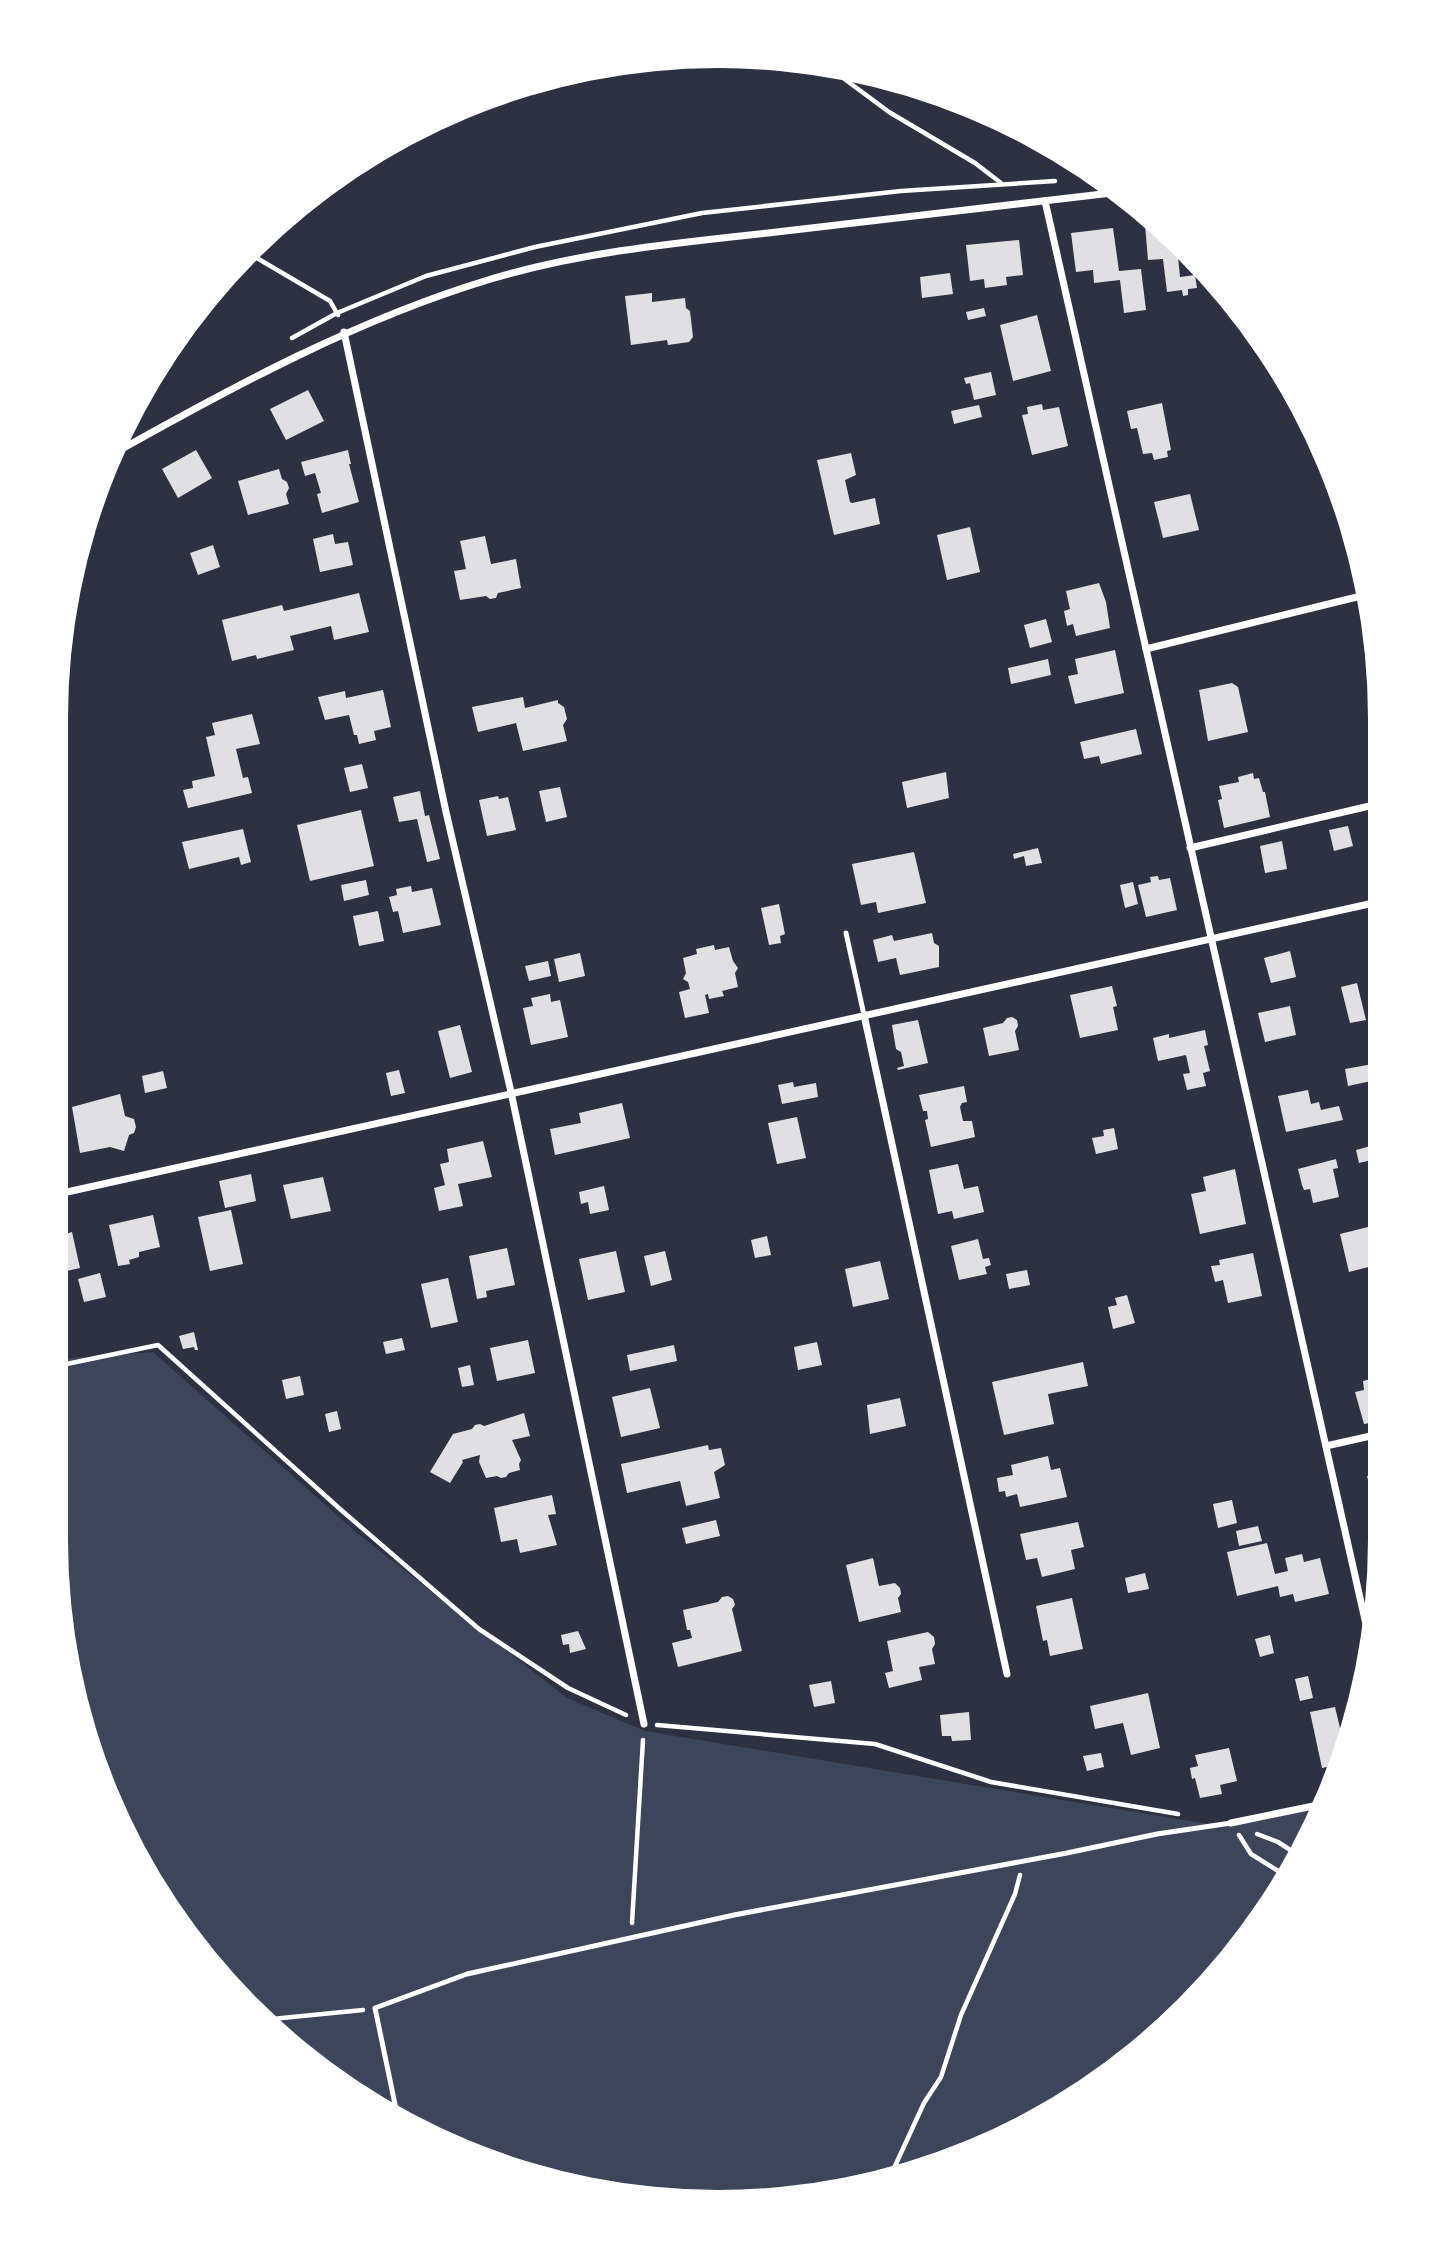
<svg xmlns="http://www.w3.org/2000/svg" width="1436" height="2258" font-family="'Work Sans',sans-serif">
	<style>
		.green { fill: #3c4559 }
		.building { fill: #e0e0e3 }
		.lines { fill: none; stroke-linecap: round; stroke-linejoin: round }
		.path { stroke: #fff; stroke-width: 4.5 }
		.service { stroke: #fff; stroke-width: 5 }
		.minor { stroke: #fff; stroke-width: 7 }
	</style>
	<rect width="100%" height="100%" fill="#2d3142"/>
	<polygon class="green" points="153,1352 357,1533 567,1698 645,1731 1221,1826 1231,1823 1321,1809 1243,1943 1085,2091 890,2179 718,2202 505,2167 315,2065 168,1908 91,1752 56,1540 57,1359"/>
	<g class="building">
		<polygon points="1155,224 1188,256 1178,257 1180,277 1195,275 1197,288 1188,289 1188,295 1183,296 1182,290 1167,292 1163,259 1148,260 1145,225"/>
		<polygon points="1113,228 1119,271 1141,269 1146,310 1124,313 1120,280 1094,283 1093,270 1076,272 1071,233"/>
		<polygon points="1019,240 1023,275 1006,277 1007,285 985,288 984,279 970,281 966,245"/>
		<polygon points="950,273 953,294 922,298 920,277"/>
		<polygon points="652,293 652,302 685,298 686,308 690,311 693,337 689,342 668,345 667,340 631,345 625,296"/>
		<polygon points="984,308 986,316 968,320 966,312"/>
		<polygon points="1037,315 1051,371 1013,381 1000,325"/>
		<polygon points="991,372 996,395 974,400 970,383 966,384 964,378"/>
		<polygon points="308,390 324,421 286,440 270,409"/>
		<polygon points="1162,403 1171,450 1167,451 1168,457 1154,460 1152,453 1143,454 1137,428 1131,429 1127,411"/>
		<polygon points="1042,404 1043,410 1059,407 1068,446 1032,455 1022,415 1028,414 1027,407"/>
		<polygon points="979,405 982,417 954,424 951,411"/>
		<polygon points="196,450 212,478 178,498 162,469"/>
		<polygon points="348,450 351,464 349,464 359,502 322,513 317,494 321,493 315,473 305,476 301,462"/>
		<polygon points="851,453 856,475 845,480 850,502 852,503 875,498 880,524 834,535 817,460"/>
		<polygon points="279,469 282,479 287,482 289,488 286,494 289,504 248,515 238,481"/>
		<polygon points="1190,494 1199,530 1163,538 1154,502"/>
		<polygon points="970,527 980,572 947,580 937,535"/>
		<polygon points="333,534 335,544 348,542 353,565 320,572 313,539"/>
		<polygon points="485,536 491,564 516,559 521,588 498,593 496,598 490,599 486,596 460,600 454,571 466,569 460,541"/>
		<polygon points="213,545 220,567 198,575 190,553"/>
		<polygon points="1099,583 1106,602 1110,628 1076,636 1073,624 1067,626 1064,611 1070,609 1066,591"/>
		<polygon points="359,593 369,632 334,640 331,626 290,636 294,650 257,659 256,655 232,661 222,620 282,605 284,611"/>
		<polygon points="1046,619 1052,642 1030,648 1024,625"/>
		<polygon points="1115,650 1124,693 1075,704 1068,676 1078,674 1075,659"/>
		<polygon points="1048,659 1051,675 1011,684 1008,668"/>
		<polygon points="1232,683 1238,687 1248,732 1208,741 1199,690"/>
		<polygon points="383,690 391,727 374,731 376,740 359,744 357,735 354,735 349,715 325,720 318,697 345,691 346,698"/>
		<polygon points="523,697 525,708 558,700 558,703 564,707 567,719 563,725 567,741 523,751 516,723 478,732 472,707"/>
		<polygon points="252,714 260,744 236,749 243,778 248,777 252,793 188,808 183,790 193,788 192,781 215,776 206,737 215,735 212,723"/>
		<polygon points="1136,729 1142,754 1101,764 1099,756 1084,759 1080,742"/>
		<polygon points="362,764 368,788 350,792 344,768"/>
		<polygon points="946,772 949,798 907,808 902,782"/>
		<polygon points="1253,773 1254,779 1259,778 1263,792 1265,792 1270,817 1224,828 1218,800 1222,799 1219,786 1239,782 1238,777"/>
		<polygon points="560,787 567,817 546,822 539,791"/>
		<polygon points="420,791 425,816 429,815 440,859 427,862 417,819 399,822 393,797"/>
		<polygon points="498,796 499,799 508,797 516,830 487,836 479,800"/>
		<polygon points="361,810 374,866 310,881 297,825"/>
		<polygon points="1348,826 1353,846 1334,851 1329,830"/>
		<polygon points="243,829 251,862 241,865 239,857 189,869 182,842"/>
		<polygon points="1282,841 1287,869 1265,873 1260,846"/>
		<polygon points="1038,848 1042,863 1026,866 1024,856 1014,859 1013,854"/>
		<polygon points="914,852 926,903 878,913 876,902 861,905 852,864"/>
		<polygon points="1158,876 1159,880 1170,878 1177,910 1146,917 1138,885 1151,882 1150,877"/>
		<polygon points="366,880 369,895 344,901 341,885"/>
		<polygon points="1133,882 1138,904 1125,908 1120,885"/>
		<polygon points="411,886 412,892 432,888 441,925 403,933 398,911 393,912 389,897 397,895 396,889"/>
		<polygon points="779,904 785,934 780,936 781,943 769,945 761,908"/>
		<polygon points="378,911 384,941 359,946 353,916"/>
		<polygon points="932,933 934,943 939,946 939,967 900,975 896,958 878,962 873,940 892,935 894,941"/>
		<polygon points="714,945 715,950 729,947 733,961 738,968 735,973 738,987 722,991 724,996 709,999 708,994 705,995 709,1013 685,1018 679,992 690,989 688,982 683,979 686,973 683,958 697,954 696,949"/>
		<polygon points="1290,951 1296,977 1271,983 1264,958"/>
		<polygon points="580,953 585,976 559,982 554,959"/>
		<polygon points="548,961 551,976 529,981 525,966"/>
		<polygon points="1357,983 1366,1020 1350,1023 1341,987"/>
		<polygon points="1112,986 1117,1006 1113,1007 1118,1030 1080,1038 1070,995"/>
		<polygon points="550,994 551,1002 560,1000 568,1037 531,1045 523,1008 533,1006 531,998"/>
		<polygon points="1290,1006 1296,1035 1265,1042 1258,1013"/>
		<polygon points="1012,1017 1017,1020 1018,1026 1015,1031 1019,1050 989,1056 983,1028 1003,1023 1007,1018"/>
		<polygon points="918,1020 928,1063 898,1070 897,1068 904,1066 901,1052 896,1049 892,1025"/>
		<polygon points="460,1025 472,1072 450,1078 438,1031"/>
		<polygon points="1205,1030 1208,1045 1204,1046 1210,1071 1203,1073 1206,1086 1187,1090 1183,1074 1190,1073 1186,1055 1158,1061 1153,1038 1169,1034 1169,1038"/>
		<polygon points="1373,1064 1376,1080 1348,1086 1345,1069"/>
		<polygon points="399,1070 405,1093 391,1096 386,1073"/>
		<polygon points="163,1071 167,1088 145,1093 142,1076"/>
		<polygon points="793,1082 794,1087 816,1083 818,1097 782,1104 778,1085"/>
		<polygon points="964,1086 967,1102 962,1103 960,1107 963,1121 972,1121 975,1137 931,1147 925,1120 928,1119 927,1111 923,1111 919,1095"/>
		<polygon points="1308,1090 1311,1104 1319,1102 1321,1110 1339,1106 1343,1120 1286,1132 1278,1096"/>
		<polygon points="120,1094 125,1116 134,1119 136,1127 134,1133 129,1135 124,1151 110,1147 80,1153 72,1107"/>
		<polygon points="622,1103 630,1138 555,1155 550,1129 581,1123 579,1113"/>
		<polygon points="797,1117 806,1158 777,1164 768,1123"/>
		<polygon points="1114,1128 1118,1149 1096,1154 1092,1138 1104,1136 1103,1130"/>
		<polygon points="483,1141 492,1177 458,1184 463,1206 439,1211 434,1188 445,1185 440,1164 449,1162 447,1149"/>
		<polygon points="1375,1145 1376,1159 1359,1163 1356,1150"/>
		<polygon points="1336,1159 1338,1168 1333,1169 1339,1197 1313,1203 1310,1189 1304,1190 1302,1185 1298,1169"/>
		<polygon points="958,1164 964,1189 978,1186 984,1212 954,1219 952,1211 938,1214 929,1170"/>
		<polygon points="1235,1169 1246,1224 1200,1234 1191,1194 1206,1191 1203,1177"/>
		<polygon points="251,1174 256,1201 225,1208 219,1181"/>
		<polygon points="323,1177 331,1211 291,1219 283,1185"/>
		<polygon points="604,1186 609,1210 590,1214 588,1202 581,1204 579,1192"/>
		<polygon points="231,1210 243,1264 210,1271 198,1217"/>
		<polygon points="153,1215 160,1247 139,1252 139,1257 129,1260 130,1264 118,1266 109,1225"/>
		<polygon points="1376,1225 1376,1265 1349,1272 1340,1234"/>
		<polygon points="72,1232 80,1268 58,1273 58,1236"/>
		<polygon points="767,1236 771,1255 755,1258 751,1240"/>
		<polygon points="978,1239 983,1259 989,1258 991,1265 985,1267 987,1274 959,1280 951,1246"/>
		<polygon points="507,1248 515,1285 486,1291 487,1297 477,1299 469,1256"/>
		<polygon points="616,1251 625,1292 588,1300 579,1259"/>
		<polygon points="665,1251 672,1280 651,1286 644,1256"/>
		<polygon points="1253,1253 1262,1296 1228,1303 1223,1280 1215,1282 1211,1266 1220,1265 1219,1260"/>
		<polygon points="880,1261 889,1299 853,1307 845,1269"/>
		<polygon points="1027,1270 1030,1285 1009,1289 1006,1274"/>
		<polygon points="100,1273 106,1297 84,1302 78,1279"/>
		<polygon points="448,1278 458,1322 431,1328 421,1284"/>
		<polygon points="1127,1295 1135,1323 1113,1329 1108,1307 1117,1305 1115,1298"/>
		<polygon points="194,1332 198,1350 195,1350 194,1347 183,1349 179,1336"/>
		<polygon points="402,1338 405,1350 386,1354 383,1342"/>
		<polygon points="528,1340 535,1373 497,1381 490,1348"/>
		<polygon points="817,1342 822,1365 798,1370 794,1347"/>
		<polygon points="674,1345 677,1361 630,1371 627,1355"/>
		<polygon points="1083,1362 1088,1386 1048,1394 1054,1424 1004,1435 992,1382"/>
		<polygon points="470,1365 474,1385 462,1387 458,1368"/>
		<polygon points="300,1376 304,1395 286,1399 282,1380"/>
		<polygon points="1375,1378 1375,1422 1364,1424 1355,1392 1364,1390 1363,1381"/>
		<polygon points="650,1388 660,1428 621,1437 612,1397"/>
		<polygon points="900,1398 906,1426 870,1434 867,1405"/>
		<polygon points="337,1411 341,1429 329,1432 325,1414"/>
		<polygon points="524,1413 530,1436 512,1440 521,1460 519,1464 520,1470 509,1473 506,1477 501,1478 497,1476 486,1478 479,1462 480,1455 462,1460 463,1462 450,1483 430,1472 453,1434 472,1429 475,1425 480,1424 484,1426"/>
		<polygon points="708,1445 709,1450 721,1448 725,1465 714,1472 720,1498 686,1506 680,1481 627,1493 621,1464"/>
		<polygon points="1048,1456 1051,1470 1060,1468 1067,1497 1020,1507 1017,1494 1006,1497 1005,1491 999,1492 997,1478 1013,1475 1011,1465"/>
		<polygon points="1375,1457 1375,1487 1370,1488 1367,1476 1374,1475 1370,1459"/>
		<polygon points="552,1495 556,1514 548,1515 557,1545 520,1553 517,1539 501,1542 494,1508"/>
		<polygon points="1232,1500 1237,1523 1218,1528 1213,1504"/>
		<polygon points="716,1520 720,1536 686,1544 682,1528"/>
		<polygon points="1078,1522 1084,1547 1071,1550 1075,1569 1042,1577 1037,1558 1026,1560 1020,1534"/>
		<polygon points="1258,1526 1262,1541 1239,1546 1236,1531"/>
		<polygon points="1267,1543 1275,1574 1288,1571 1285,1558 1302,1554 1304,1562 1320,1558 1329,1594 1295,1602 1293,1594 1280,1597 1278,1586 1237,1596 1227,1552"/>
		<polygon points="873,1558 879,1586 895,1583 900,1588 901,1594 898,1598 901,1612 859,1622 846,1565"/>
		<polygon points="1145,1573 1149,1589 1128,1593 1125,1578"/>
		<polygon points="728,1596 733,1599 735,1605 732,1609 742,1651 678,1667 672,1643 692,1638 690,1630 687,1630 683,1610 718,1602 722,1597"/>
		<polygon points="1072,1598 1083,1649 1050,1656 1047,1640 1043,1641 1036,1606"/>
		<polygon points="578,1631 586,1649 570,1653 569,1644 563,1645 561,1635"/>
		<polygon points="928,1632 934,1637 935,1644 932,1649 935,1664 919,1667 922,1680 889,1688 885,1673 893,1671 887,1641"/>
		<polygon points="1270,1635 1274,1653 1260,1657 1255,1639"/>
		<polygon points="1308,1676 1313,1698 1300,1701 1295,1679"/>
		<polygon points="831,1681 835,1703 814,1707 809,1685"/>
		<polygon points="1148,1693 1160,1748 1131,1755 1123,1723 1095,1729 1090,1706"/>
		<polygon points="1335,1707 1340,1728 1348,1727 1337,1765 1322,1768 1310,1712"/>
		<polygon points="969,1712 971,1740 952,1741 951,1736 942,1736 940,1715"/>
		<polygon points="1229,1748 1237,1781 1220,1785 1222,1794 1200,1798 1195,1778 1192,1779 1190,1768 1198,1766 1195,1755"/>
		<polygon points="1101,1753 1104,1767 1087,1771 1083,1756"/>
	</g>
	<g class="lines">
		<g class="path">
			<polyline points="831,69 889,112 975,163 1001,183"/>
			<polyline points="250,254 330,301 338,315"/>
			<polyline points="292,338 337,313 426,276 535,247 702,213 901,191 1055,181"/>
			<polyline points="57,1366 158,1345 340,1509 479,1629 568,1688 626,1715"/>
			<polyline points="657,1725 875,1744 991,1782 1178,1814"/>
			<polyline points="1257,1834 1278,1842 1295,1853"/>
			<polyline points="1239,1835 1251,1854 1283,1874"/>
			<polyline points="632,1923 643,1740"/>
			<polyline points="272,2019 363,2010"/>
			<polyline points="894,2178 895,2166 924,2103 941,2077 961,2015 1015,1894 1020,1875"/>
		</g>
		<g class="service">
			<polyline points="846,933 864,1015"/>
			<polyline points="396,2109 375,2008 467,1974 734,1915 1067,1853 1157,1834 1231,1823"/>
		</g>
		<g class="minor">
			<polyline points="1045,201 1370,1642"/>
			<polyline points="344,332 446,812 511,1092 644,1724"/>
			<path d="M113 454C234 386 358 319 491 279 581 252 675 243 768 233 885 219 1003 206 1120 192"/>
			<polyline points="1146,649 1365,595"/>
			<polyline points="1190,848 1378,804"/>
			<polyline points="864,1015 1007,1674"/>
			<polyline points="58,1194 1378,902"/>
			<polyline points="1326,1446 1375,1435"/>
			<polyline points="1231,1823 1323,1804"/>
		</g>
	</g>
	<path d="M0 0H1436V2258H0ZM718 68H718A650 650 0 0 1 1368 718V1540A650 650 0 0 1 718 2190H718A650 650 0 0 1 68 1540V718A650 650 0 0 1 718 68Z" fill="#fff" fill-rule="evenodd"/>
</svg>
